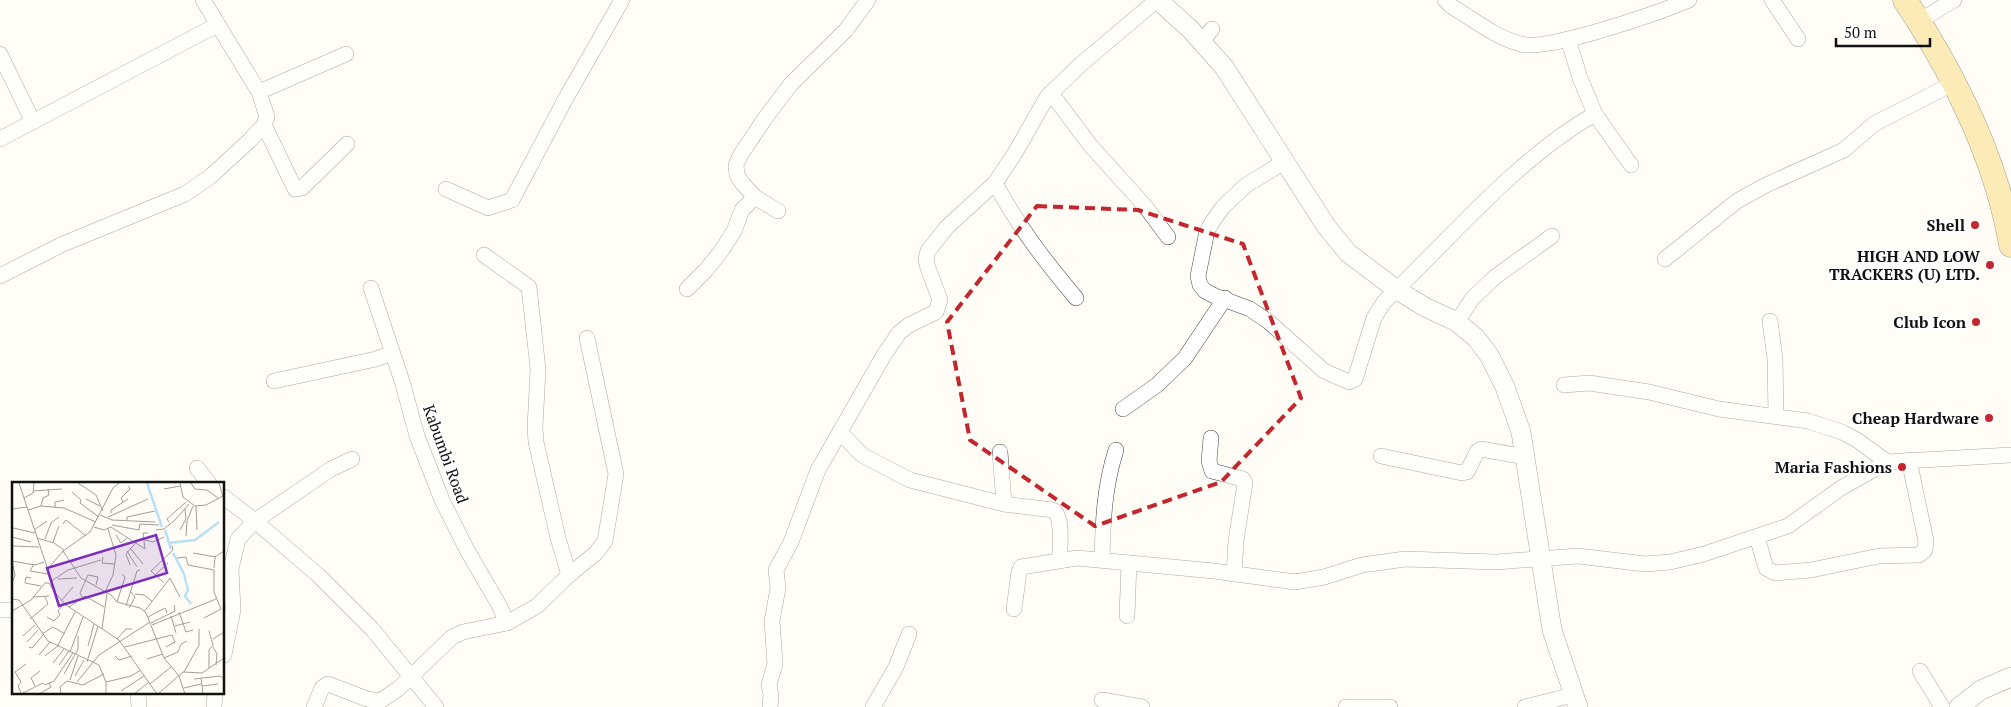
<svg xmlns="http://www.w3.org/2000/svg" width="2011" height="707" font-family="'PT Serif',serif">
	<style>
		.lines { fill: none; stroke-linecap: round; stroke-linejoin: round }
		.minor-casing { stroke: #444; stroke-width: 16 }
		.tertiary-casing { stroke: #444; stroke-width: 20 }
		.primary-casing { stroke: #222; stroke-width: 25 }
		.minor { stroke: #fff; stroke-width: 15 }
		.tertiary { stroke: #fff; stroke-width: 19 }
		.primary { stroke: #f9d66b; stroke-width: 24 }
		.marked { fill: none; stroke: #c4262e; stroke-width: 4; stroke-dasharray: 10 6; stroke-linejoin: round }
		.poi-dot { fill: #c4262e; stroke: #fff; stroke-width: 2 }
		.labels { text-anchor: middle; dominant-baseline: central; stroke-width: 5; stroke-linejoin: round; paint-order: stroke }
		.poi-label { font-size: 16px; font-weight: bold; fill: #111; stroke: #fff; text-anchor: end }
		.street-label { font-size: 16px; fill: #111; stroke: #fff }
		.inset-river { fill: none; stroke: #b9e0f7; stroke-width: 2.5 }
		.inset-road { fill: none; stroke: #a09f9a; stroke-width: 1 }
		.view { fill: #7b2cbf; fill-opacity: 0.15; stroke: #7b2cbf; stroke-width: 2.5 }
		.inset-edge { fill: none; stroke: #111; stroke-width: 2.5 }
	</style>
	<rect width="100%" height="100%" fill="#fffdf5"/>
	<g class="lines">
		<g class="minor-casing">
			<g id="minor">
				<path d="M1445 0 1451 6C1473 19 1496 38 1521 44 1547 52 1660 12 1689 0"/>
				<polyline points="1772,0 1798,39"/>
				<polyline points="1919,21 1954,0"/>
				<polyline points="1202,42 1212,29"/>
				<polyline points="0,54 33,122"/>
				<polyline points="259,92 346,54"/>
				<polyline points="1051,93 1090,145 1145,206 1168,237"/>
				<polyline points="1595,114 1631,165"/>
				<polyline points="264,125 295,189 302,188 347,144"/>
				<polyline points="0,139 217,25"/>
				<path d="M1284 162 1245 186 1223 207 1213 221 1207 231 1198 276 1200 285 1205 291 1215 296 1250 309 1269 322 1324 371 1349 382 1355 379 1374 318 1384 302C1450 239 1516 159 1595 114L1580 78 1568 39"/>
				<path d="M995 183C1018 226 1044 260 1076 298"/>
				<polyline points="446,189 488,208 512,200 566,98 622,0"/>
				<polyline points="778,211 755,197 742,183 737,175 736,165 741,154 766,117 791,84 846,30 868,0"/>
				<polyline points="484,255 529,287 538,369 535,428 536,442 558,538 569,575"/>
				<polyline points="1665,259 1737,201 1766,185 1844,150 1874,124 1954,83"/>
				<polyline points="0,276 63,244 185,194 211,176 249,141 264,125 267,117 259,92 203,0"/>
				<polyline points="371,288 402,381 417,436 442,500 467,550 499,605 507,623"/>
				<polyline points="687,289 706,270 722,250 734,231 742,210 755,197"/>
				<polyline points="1770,321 1775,359 1776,416"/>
				<polyline points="1457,322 1472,299 1495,277 1552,236"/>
				<polyline points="274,381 376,359 392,353"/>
				<polyline points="1564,385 1589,383 1649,392 1719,409 1808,421 1842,432 1857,440 1887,462"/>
				<polyline points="1123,409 1157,385 1185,358 1225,298"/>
				<path d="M840 432 862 455 910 480 1004 504 1053 510C1064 517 1059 546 1060 559"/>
				<polyline points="1211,438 1209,461 1212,471 1243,479 1245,483 1236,541 1234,574"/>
				<polyline points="1000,452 1004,504"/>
				<polyline points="1381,456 1462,473 1467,472 1477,452 1481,449 1526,457"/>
				<polyline points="197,468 209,483"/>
				<polyline points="224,497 255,521 331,469 352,459"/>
				<polyline points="1757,537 1766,568 1775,573 1811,570 1879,556 1919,555 1925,550 1926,541 1909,460"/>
				<path d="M1102 559C1103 521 1104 488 1116 450"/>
				<polyline points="1014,609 1019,572 1021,567 1077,558 1214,571 1295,582 1324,577 1362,565 1405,559 1496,562 1578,556 1645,564 1670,562 1704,554 1788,526 1841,488 1887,462 2011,455"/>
				<polyline points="0,610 14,610"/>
				<polyline points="1127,616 1129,563"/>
				<polyline points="224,655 233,610 231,569 238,539 255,521 318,575 372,629 436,707"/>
				<polyline points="1920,671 1942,707"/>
				<polyline points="138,693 139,707"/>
				<polyline points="1102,700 1142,707"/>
				<polyline points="214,707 215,693"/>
				<polyline points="314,707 322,688 328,684 367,699 380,701 398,689 452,637 463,632 507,623 537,606 569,575 596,553 605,541 616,474 587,338"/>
				<polyline points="770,707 771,695 769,685 775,664 772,621 778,588 776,570 791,542 818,470 884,355 899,333 909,325 936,312 940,300 928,268 926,259 928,251 947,227 995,183 1015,153 1047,97 1080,65 1157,0"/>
				<polyline points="873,707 896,667 909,634"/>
				<polyline points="1346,707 1390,707"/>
				<polyline points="1525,707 1573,695"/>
			</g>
		</g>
		<g class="tertiary-casing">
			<g id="tertiary">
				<polyline points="1158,0 1191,30 1224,67 1326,226 1348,253 1397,290 1425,307 1457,322 1476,338 1489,355 1505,387 1521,432 1552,630 1578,707"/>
				<polyline points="1959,707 1981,690 2011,677"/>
			</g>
		</g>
		<g class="primary-casing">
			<path id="primary" d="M1905 0C1954 74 1996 156 2011 245"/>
		</g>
		<use href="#minor" class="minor"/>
		<use href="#tertiary" class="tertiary"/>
		<use href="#primary" class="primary"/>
	</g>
	<path d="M0 0H2011V707H0ZM1037 206 1138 210 1243 244 1301 398 1221 482 1095 526 970 440 947 322Z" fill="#fffdf5" fill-opacity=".55" fill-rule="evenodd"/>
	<path class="marked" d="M1037 206 1138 210 1243 244 1301 398 1221 482 1095 526 970 440 947 322Z"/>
	<g class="poi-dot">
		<circle cx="1975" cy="225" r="5"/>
		<circle cx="1990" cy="265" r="5"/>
		<circle cx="1976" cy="322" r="5"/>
		<circle cx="1989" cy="418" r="5"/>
		<circle cx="1902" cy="467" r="5"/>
	</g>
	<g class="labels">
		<g class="poi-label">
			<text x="1965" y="225">Shell</text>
			<text x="1980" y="256">HIGH AND LOW<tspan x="1980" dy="18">TRACKERS (U) LTD.</tspan></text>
			<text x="1966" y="322">Club Icon</text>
			<text x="1979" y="418">Cheap Hardware</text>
			<text x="1892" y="467">Maria Fashions</text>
		</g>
		<g class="street-label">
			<text transform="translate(446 454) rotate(70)">Kabumbi Road</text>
		</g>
	</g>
	<g transform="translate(12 482)">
		<rect width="212" height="212" fill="#fffdf5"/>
		<path class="inset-river" d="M135 1 150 45M153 48 159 67M157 61 183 58 207 40M161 71 172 92 176 108 173 114 179 122"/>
		<path class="inset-road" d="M7 1 44 112 54 123 107 158 145 212M66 1 84 13 91 29M168 1 171 15 183 24 194 23 211 14M179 1 183 7 195 8 206 16M207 1 212 18M152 7 168 4M21 9 50 7M60 10 69 18 68 21 87 35M12 16 21 11 22 1M74 17 88 24M111 20 109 16 118 7 116 4M29 24 31 16 37 13 36 7M184 24 185 48M43 26V20L52 18M0 27 15 25M16 28 29 24 52 26 84 40M99 31V28L116 17M88 33 100 38 143 40M96 35 136 17M115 38V35L143 29M157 40 155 37 174 20M51 42 54 38 74 54M100 43 127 48 128 42 147 43M82 45 92 48 99 45 133 67 131 51H136M1 46 23 51M22 48 35 39M144 48 152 47 163 38 177 22M168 48 174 37 173 27M104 53 109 61 115 56M174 54 175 39 181 24M0 55 19 60M25 56 42 61 52 68M33 57 39 41 47 35M133 58 141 60 152 55M41 60 47 44M0 64 27 65M118 66 131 82M51 69 69 96 99 113 105 120 128 126 134 131 152 176 167 194 173 212M115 69 125 85M181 71 204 75M91 75 90 81 103 82M165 76 174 75 176 83 202 88V110L209 127 192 136M0 79 23 83 32 80M0 79 3 93 0 101M59 80 84 71M22 82 18 89 36 92M118 83 114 72 127 57M202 86 203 75 212 69M35 88 51 69 78 50 101 6 107 1M143 93 156 81M19 96 14 95 13 101 29 104M46 97 65 96M38 100 56 88 89 78M152 101 139 89 161 68 160 64M93 110 101 93 104 73 96 47M123 112 132 113 140 119M21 115 37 114M70 115 68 111 76 93 86 95 84 103M0 117 7 118 36 159 87 183 94 200V212M49 119 61 105M105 120 113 95 110 92M114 124 125 89 128 88M57 125 73 114 92 125M117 126 123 115 119 110M0 129 19 118 33 101H37L43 111M132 130 158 96 168 115M167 130 174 150 181 148M159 134 164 151M35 135 42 139 48 133 46 129 52 121M136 135 153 126 155 131M18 137 36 122 33 115M139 141 163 129 162 123M140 143 204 117M163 144 178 140M90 147 95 111M197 149 201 163 197 168V186M30 152 41 145 53 152M11 154 23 143M105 157 114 147H120M201 157 212 150V143M15 160 26 148M46 163 63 130M76 164 82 142M17 165 20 166 31 153M113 165 160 153 163 160 154 165M201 165 205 172 204 183M58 170 71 135M27 173 38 160M33 174 47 163M103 174 107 178 120 174M152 176 166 170 169 162 175 159M135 177 151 172M75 180 86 144M41 181 52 167M47 183 57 169M172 190 187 163V147M52 192 66 167V154M63 194 72 178M189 196 191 212M182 197 208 194 212 197M58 198 66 174M65 200 87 173 138 140M94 200 119 194 129 188M138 202 159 185M23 204 19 196 28 189M190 204 206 202M172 206 189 202M109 209 132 194M9 211 6 204 9 200 3 190 14 182M9 212 31 201 33 203 42 199 61 171M27 212 39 205 37 201M49 212 48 205 55 199 71 203 92 192M122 212 137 200M146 212 171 190 190 191 212 176"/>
		<path class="view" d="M144 53 155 91 47 124 35 86Z"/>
		<rect width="212" height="212" class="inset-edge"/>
	</g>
	<path d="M1836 38v8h94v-8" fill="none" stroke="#111111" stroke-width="2.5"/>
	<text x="1844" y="38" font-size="15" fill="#111111" stroke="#ffffff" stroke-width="4" paint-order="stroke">50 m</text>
</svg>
